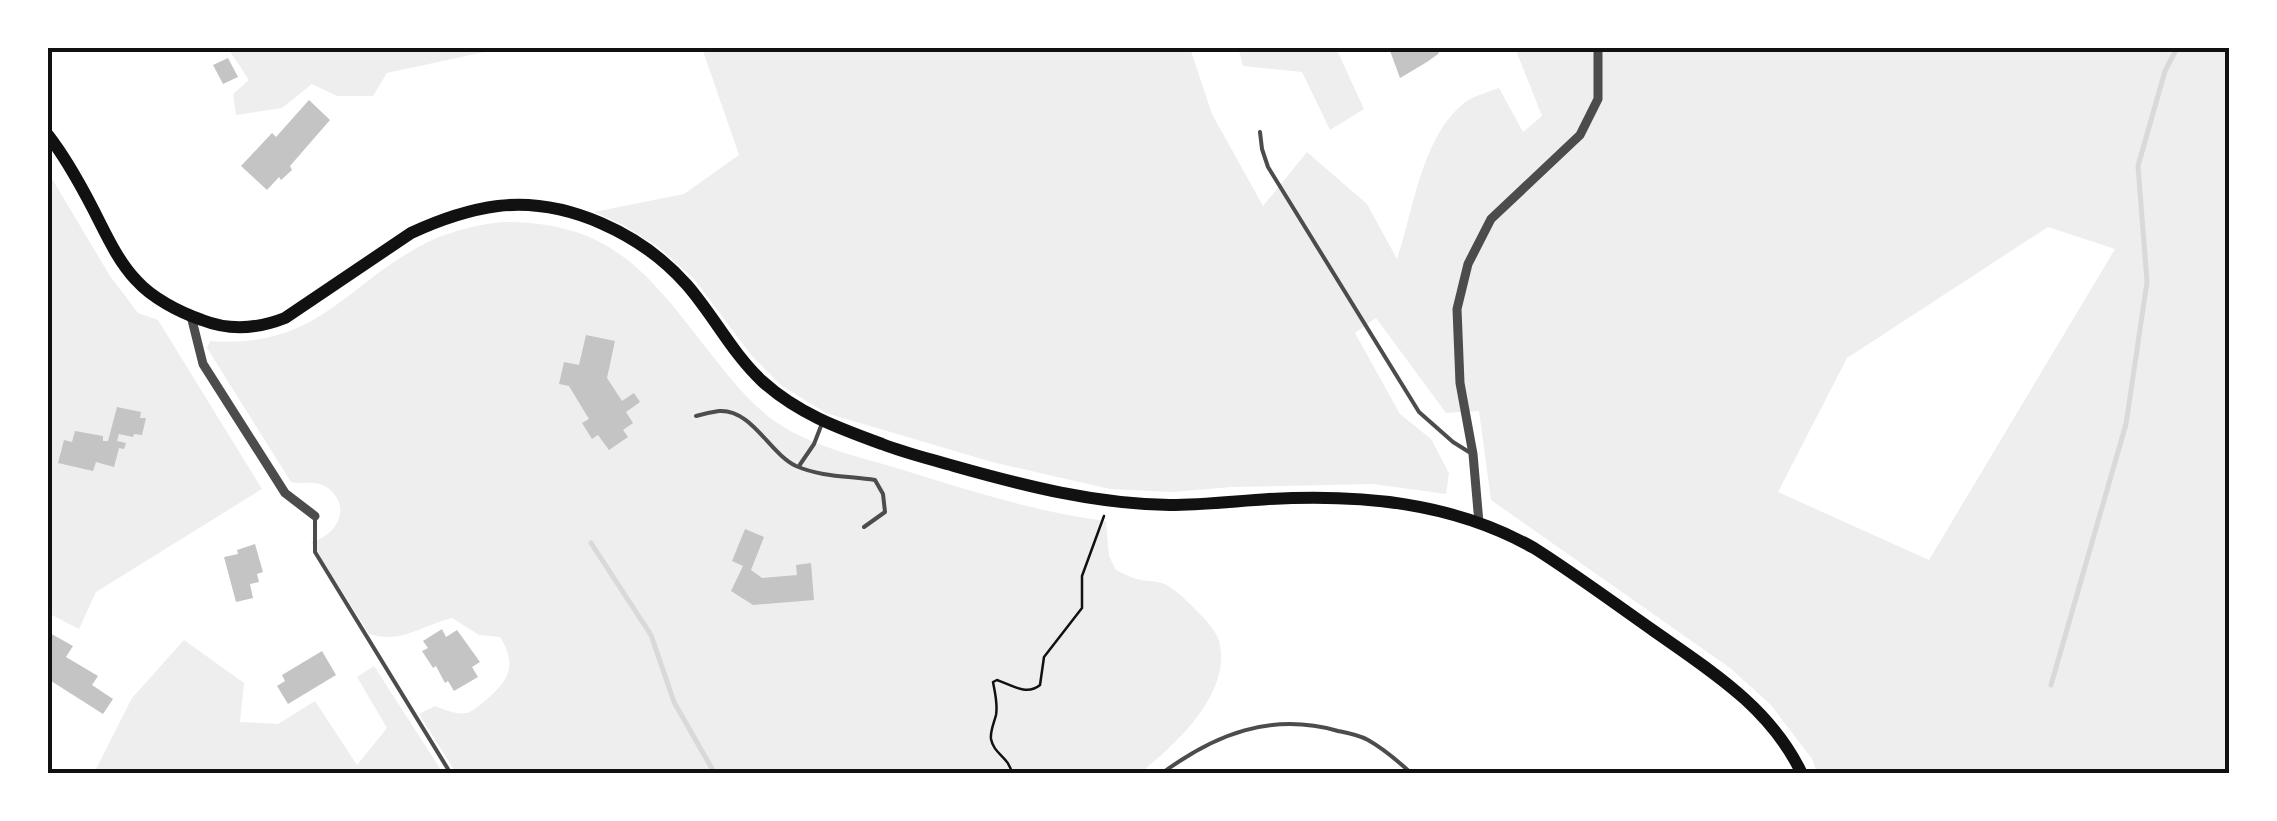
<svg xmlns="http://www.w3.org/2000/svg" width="2277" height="821" font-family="'Fira Sans',sans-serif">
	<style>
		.green { fill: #eee; fill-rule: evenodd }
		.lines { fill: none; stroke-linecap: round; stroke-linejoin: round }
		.stream { stroke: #d9d9d9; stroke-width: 5 }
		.building { fill: #c4c4c4 }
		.path { stroke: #111; stroke-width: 2.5 }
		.service { stroke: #4c4c4c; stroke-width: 4 }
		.minor { stroke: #4c4c4c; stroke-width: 9 }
		.secondary { stroke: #111; stroke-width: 12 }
		.neatline { fill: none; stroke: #111; stroke-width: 4 }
	</style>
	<rect width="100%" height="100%" fill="#fff"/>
	<g class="green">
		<polygon points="223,48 532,48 489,51 387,73 373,96 337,96 312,84 282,108 236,115 233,94 249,80 229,50"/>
		<path d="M702 48H1190L1212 114 1263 206 1307 152 1367 204 1397 259C1414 209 1421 138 1464 103 1473 96 1488 92 1499 88L1523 132 1542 116 1515 48H2229V773H1817L1812 759 1770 704 1730 668 1491 500 1479 411 1446 413 1376 318 1355 333 1400 414 1431 439 1449 473 1446 494 1373 484 1231 487 1173 492 1110 489 992 462 826 413 782 386 752 356 694 279 658 247 623 225 594 212 684 194 739 155ZM2048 227 2115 249 1929 560 1778 492 1847 358Z"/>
		<polygon points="1238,48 1336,48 1364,109 1330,130 1302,72 1243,66"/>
		<polygon points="48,172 110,276 138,313 158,320 262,489 96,592 79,629 48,613"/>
		<path d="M502 222C616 221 651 278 715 359 734 383 753 407 779 424 814 447 860 457 900 469 968 490 1035 512 1106 521L1109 556 1116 570C1123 573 1130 577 1137 579 1147 582 1157 580 1167 585 1178 592 1187 601 1196 610 1205 619 1215 629 1219 641 1233 693 1175 745 1140 773H456L419 714 435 706C445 710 457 715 467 713 474 711 482 703 487 699 510 679 517 664 500 637L479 635 452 618C420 626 402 644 369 634L311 542C335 537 353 508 329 489 317 479 304 485 291 482L207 348 210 341C320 349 344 284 428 242 451 231 476 225 502 222Z"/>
		<polygon points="184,640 244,683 240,722 278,724 315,701 357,765 387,728 357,677 374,666 443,773 94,773 132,698"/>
	</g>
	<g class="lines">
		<g class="stream">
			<polyline points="591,543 651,635 674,702 715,774"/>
			<polyline points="2051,685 2126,424 2147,282 2138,166 2165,71 2177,48"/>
		</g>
	</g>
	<g class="building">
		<polygon points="1389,48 1441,48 1438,54 1427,62 1400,78"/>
		<polygon points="228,58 238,77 223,84 213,65"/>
		<polygon points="309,100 330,120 290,166 292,170 281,180 279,177 267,190 241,166 272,133 276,137"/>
		<polygon points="586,335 615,341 607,378 622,401 634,393 640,402 626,412 633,423 623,430 628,437 609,450 598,435 592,439 582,423 589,419 569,386 559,384 564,362 579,365"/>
		<polygon points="117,407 141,412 140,418 146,418 142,435 134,434 133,437 119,434 117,441 126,443 124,449 119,448 114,467 96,462 93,471 58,463 64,440 72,442 75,431 103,436 103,441 108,441"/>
		<polygon points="745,529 764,537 751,570 762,578 797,575 796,565 811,563 814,600 753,605 731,591 743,566 732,561"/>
		<polygon points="255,544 263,572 257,574 259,582 250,584 253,598 236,602 224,557 238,554 237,550"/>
		<polygon points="442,629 446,637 457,630 480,662 472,667 478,677 454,691 448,681 445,683 436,666 433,668 422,651 428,648 423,641"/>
		<polygon points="48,632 73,646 66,657 98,676 92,685 113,699 103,714 48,679"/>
		<polygon points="322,651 336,675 288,704 277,686 285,681 282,675"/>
	</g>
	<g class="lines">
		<path class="path" d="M1012 774C1009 756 994 755 991 739 990 731 994 723 996 715 998 704 995 693 993 682L997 680C1011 685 1027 696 1040 685L1044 657 1082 608V576L1104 516"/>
		<g class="service">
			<polyline points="1260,132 1262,149 1268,167 1419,412 1453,442 1469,452"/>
			<path d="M696 416C703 414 712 412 719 411 752 409 769 453 796 466 821 477 848 476 875 480L883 494 885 512 864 527"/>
			<polyline points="799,466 814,444 821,426"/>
			<polyline points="315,516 315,552 451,774"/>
			<path d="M1161 774C1215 734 1271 712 1338 731 1348 733 1359 735 1368 740 1384 749 1398 761 1412 774"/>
		</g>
		<g class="minor">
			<polyline points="191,316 203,364 285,493 315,516"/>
			<polyline points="1479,523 1473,454 1460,383 1457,309 1468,264 1491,219 1580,135 1598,99 1598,48"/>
		</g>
		<path class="secondary" d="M48 135C65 157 79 182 92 207 105 232 117 260 136 280 152 298 179 312 202 320 230 331 257 329 285 318L411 233C439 220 467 210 498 206 567 198 642 234 687 285 714 316 732 353 762 381 797 413 838 428 882 444 905 453 930 459 954 466 1025 486 1096 504 1170 505 1203 505 1236 501 1269 499 1361 494 1452 502 1534 548 1575 574 1614 603 1654 631 1711 671 1771 708 1802 774"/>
	</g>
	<rect width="2277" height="821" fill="none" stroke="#ffffff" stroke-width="100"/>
	<rect x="50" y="50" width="2177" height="721" class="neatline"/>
</svg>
